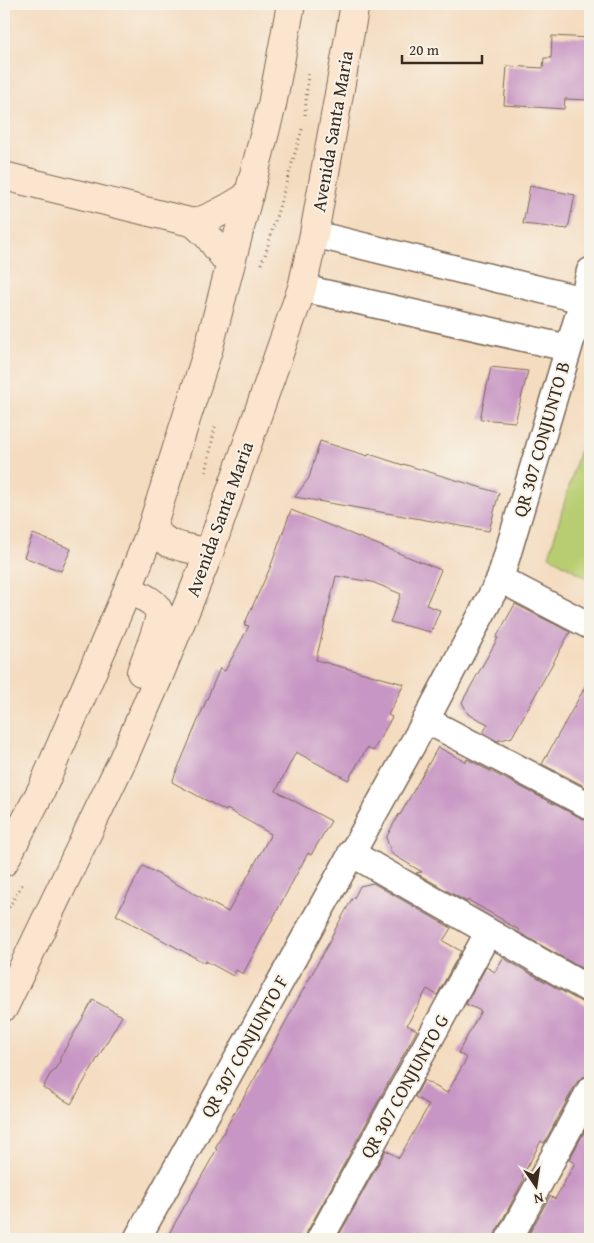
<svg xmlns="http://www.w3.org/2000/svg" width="594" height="1243" font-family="'Gentium Book Plus',serif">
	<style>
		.green { fill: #b8cd71; stroke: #7a7c48 }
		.building { fill: #c896c4 }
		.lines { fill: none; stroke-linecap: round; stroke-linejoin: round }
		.street-casing { stroke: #7c6857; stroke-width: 29 }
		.secondary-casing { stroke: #7c6857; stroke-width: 30 }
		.path { stroke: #7c6857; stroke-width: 3; stroke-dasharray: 1 4; stroke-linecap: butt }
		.street { stroke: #fff; stroke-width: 26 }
		.secondary { stroke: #fbe5cf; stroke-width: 28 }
		.labels { text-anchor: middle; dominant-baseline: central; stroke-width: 4; stroke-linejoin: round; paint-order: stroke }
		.street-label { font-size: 19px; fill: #3b2a1e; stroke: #f7f3e8 }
	</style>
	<rect width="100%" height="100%" fill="#f7f3e8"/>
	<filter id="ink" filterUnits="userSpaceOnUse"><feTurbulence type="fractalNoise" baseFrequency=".02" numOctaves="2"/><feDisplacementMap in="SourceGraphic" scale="10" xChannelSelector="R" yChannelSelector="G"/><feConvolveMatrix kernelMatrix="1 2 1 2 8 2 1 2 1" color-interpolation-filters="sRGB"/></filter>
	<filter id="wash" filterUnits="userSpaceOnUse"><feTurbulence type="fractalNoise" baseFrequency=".0096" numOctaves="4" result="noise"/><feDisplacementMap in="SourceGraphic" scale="20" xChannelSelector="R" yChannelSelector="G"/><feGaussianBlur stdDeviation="1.12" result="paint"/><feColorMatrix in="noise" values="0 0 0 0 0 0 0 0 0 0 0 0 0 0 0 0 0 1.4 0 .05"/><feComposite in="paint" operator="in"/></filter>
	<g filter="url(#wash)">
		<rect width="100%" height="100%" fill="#f4dcc0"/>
		<polygon class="green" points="590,414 590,580 549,556"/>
		<g id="blocks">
			<g class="building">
				<polygon points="552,36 590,38 590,100 565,99 564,109 504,105 507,66 543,68 544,58 551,58"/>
				<polygon points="530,186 575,195 568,229 523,224"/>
				<polygon points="491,367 528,371 515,422 480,419"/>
				<polygon points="320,441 368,456 369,454 403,465 403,464 499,493 489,531 295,497 309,478"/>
				<polygon points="291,510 441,570 426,605 440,610 431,632 390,622 401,594 372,582 336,576 316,660 404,684 388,715 392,717 373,751 367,748 348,780 296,752 276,791 331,821 311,855 308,853 243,974 236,970 233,976 206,961 205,963 116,915 143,866 228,912 271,834 227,809 226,811 172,782 220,668 225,671 249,626 244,625 270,568"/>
				<polygon points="33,534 71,549 61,571 24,557"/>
				<polygon points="515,604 570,632 512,737 497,741 483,733 488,724 468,714 462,702 498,638 496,638"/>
				<polygon points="590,678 590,789 542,764"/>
				<polygon points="438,747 466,762 467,759 583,819 590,821 590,973 518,932 519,930 503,921 503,920 468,900 467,902 416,873 422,872 392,854 386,838 399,814 400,815"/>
				<polygon points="373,883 451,928 443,941 461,951 437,995 427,989 407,1025 417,1030 307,1232 305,1239 166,1239 217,1149 215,1148 234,1113 234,1114 255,1078 332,937 331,937 353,897 354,898 360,886"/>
				<polygon points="503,958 583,1003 590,1005 590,1075 583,1077 577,1082 544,1143 541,1141 522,1177 524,1179 496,1232 494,1239 337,1239 386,1150 399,1158 429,1105 415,1097 424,1080 447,1093 467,1058 458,1053 481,1011 466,1004 486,967 495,972"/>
				<polygon points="93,1000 122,1016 71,1104 43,1088 50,1074 53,1072 60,1061 60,1058"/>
				<polygon points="590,1121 590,1239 526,1239 550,1196 555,1199 575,1163 569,1160"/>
			</g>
		</g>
	</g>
	<g filter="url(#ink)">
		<use href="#blocks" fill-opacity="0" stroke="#7c6857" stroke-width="1"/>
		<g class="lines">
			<g class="street-casing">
				<g id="street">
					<polyline points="314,234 583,300"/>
					<polyline points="302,288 568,348"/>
					<polyline points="500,579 590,626"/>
					<polyline points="426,720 590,806"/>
					<polyline points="351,853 590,990"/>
					<polyline points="137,1239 426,720 500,579 583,300 590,271"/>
					<polyline points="320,1239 488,933"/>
					<polyline points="509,1239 590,1090"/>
				</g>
			</g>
			<g class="secondary-casing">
				<g id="secondary">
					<polyline points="4,176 194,223 208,236 230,265"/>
					<path d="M194 223C214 217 231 207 249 195"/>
					<polyline points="151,530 169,543 182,547 209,553"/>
					<path d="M128 589C137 594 156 601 159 612 161 622 145 660 141 672"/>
					<polyline points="4,862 41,791 128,589 151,530 209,347 272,105 291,4"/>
					<polyline points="4,1007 123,759 156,683 209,553 302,288 314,234 355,4"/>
				</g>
			</g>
			<g class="path">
				<polyline points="305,115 308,74"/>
				<polyline points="261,264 265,255 303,126"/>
				<polyline points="206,472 215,427"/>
				<polyline points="4,916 23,883"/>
			</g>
			<use href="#street" class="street"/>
			<use href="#secondary" class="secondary"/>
		</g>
	</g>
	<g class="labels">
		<g class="street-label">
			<text transform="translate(332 131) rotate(-80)">Avenida Santa Maria</text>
			<text transform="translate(541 439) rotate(-74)">QR 307 CONJUNTO B</text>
			<text transform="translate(219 519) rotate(-70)">Avenida Santa Maria</text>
			<text transform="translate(244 1046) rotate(-61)">QR 307 CONJUNTO F</text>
			<text transform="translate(404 1086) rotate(-61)">QR 307 CONJUNTO G</text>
		</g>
	</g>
	<rect width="594" height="1243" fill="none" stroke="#f7f3e8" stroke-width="20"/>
	<g transform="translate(536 1186) rotate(167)" stroke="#f7f3e8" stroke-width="4" paint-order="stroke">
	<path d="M0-4L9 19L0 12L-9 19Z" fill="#3b2a1e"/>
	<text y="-8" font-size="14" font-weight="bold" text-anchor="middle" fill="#3b2a1e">N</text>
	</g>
	<path d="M402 55v8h80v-8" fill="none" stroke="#3b2a1e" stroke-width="2.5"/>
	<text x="409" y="55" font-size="15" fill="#3b2a1e" stroke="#f7f3e8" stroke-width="4" paint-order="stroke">20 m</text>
</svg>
